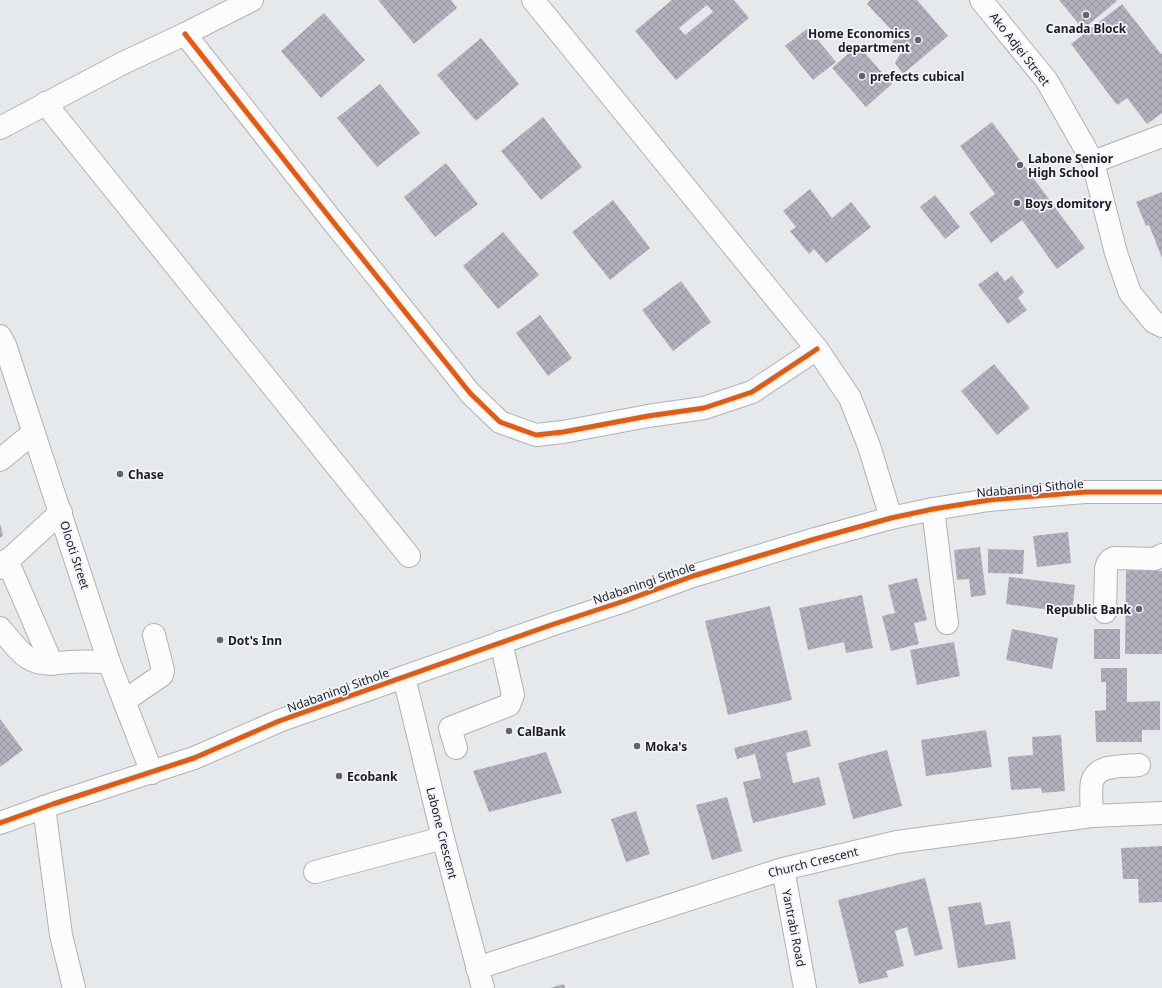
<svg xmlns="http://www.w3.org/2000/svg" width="1162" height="988" font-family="'Noto Sans',sans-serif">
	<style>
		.building { fill: url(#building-cross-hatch); fill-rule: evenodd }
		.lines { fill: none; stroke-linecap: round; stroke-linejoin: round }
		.minor-casing { stroke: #b0b1b4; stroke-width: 24 }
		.minor { stroke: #fbfcfc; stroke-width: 22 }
		.cycleway-casing { stroke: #f1f5fb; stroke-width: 8 }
		.cycleway { stroke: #e8590c; stroke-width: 5 }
		.poi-dot { fill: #636467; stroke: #f1f5fb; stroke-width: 1.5 }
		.labels { text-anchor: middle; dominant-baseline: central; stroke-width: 3.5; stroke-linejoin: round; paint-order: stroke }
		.poi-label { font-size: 12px; font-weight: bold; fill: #1c1d20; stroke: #f1f5fb; text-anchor: start }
		.street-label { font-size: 12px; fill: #1c1d20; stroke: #f1f5fb }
	</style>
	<defs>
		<pattern id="building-cross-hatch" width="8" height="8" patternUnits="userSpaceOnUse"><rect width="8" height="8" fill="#b3b0be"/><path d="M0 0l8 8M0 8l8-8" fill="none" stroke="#9997a3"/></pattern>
	</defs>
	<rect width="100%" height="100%" fill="#e6e9ec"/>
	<g class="building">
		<polygon points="378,0 451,0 457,8 414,44"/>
		<path d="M672 0H734L749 18 676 80 635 31ZM707 5 713 12 685 35 679 28Z"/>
		<polygon points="870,0 917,0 948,36 903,74 895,63 900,54 892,45 895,34 867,4"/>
		<polygon points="1059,0 1116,0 1117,1 1083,29"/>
		<polygon points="1122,4 1161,54 1162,53 1162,113 1147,124 1127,98 1117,105 1071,44"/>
		<polygon points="324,13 365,60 321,98 281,51"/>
		<polygon points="808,28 836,62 813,80 785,46"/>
		<polygon points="481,38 519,84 476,121 437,75"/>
		<polygon points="858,45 892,84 866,107 832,68"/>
		<polygon points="380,84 420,133 377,167 337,118"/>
		<polygon points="543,117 582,167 541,200 501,151"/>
		<polygon points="992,122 1085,248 1057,269 1022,220 991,243 969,213 995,194 960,146"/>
		<polygon points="446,163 478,204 435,237 404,197"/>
		<polygon points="810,189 832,218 851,202 871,227 826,263 814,249 809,254 790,231 796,227 783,211"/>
		<polygon points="1162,192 1162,258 1149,225 1146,226 1136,202"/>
		<polygon points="935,195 960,227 945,239 920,207"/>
		<polygon points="613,200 650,248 610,280 572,232"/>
		<polygon points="503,232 539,275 498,309 463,266"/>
		<polygon points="997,271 1005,281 1012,276 1024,292 1018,298 1027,310 1008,324 978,285"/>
		<polygon points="681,281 711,322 673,351 642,310"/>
		<polygon points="540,315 572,358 548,376 516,333"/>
		<polygon points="994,364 1030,408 997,435 961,391"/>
		<polygon points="0,523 3,535 0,538"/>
		<polygon points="1068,532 1071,563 1037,567 1033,536"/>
		<polygon points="980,547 986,595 971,597 969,579 957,580 954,550"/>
		<polygon points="988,549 1024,550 1023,574 988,573"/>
		<polygon points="1126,570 1162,571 1162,654 1125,654"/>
		<polygon points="1009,577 1075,585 1072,613 1006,604"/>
		<polygon points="917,578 927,620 914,623 919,644 891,651 882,616 895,613 888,585"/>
		<polygon points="862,595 873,648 846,653 844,642 808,650 799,608"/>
		<polygon points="770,606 792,700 728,715 705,621"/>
		<polygon points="1012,629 1058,638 1052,669 1006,660"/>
		<rect x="1094" y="629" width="26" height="30"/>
		<polygon points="954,642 960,676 917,685 910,650"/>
		<polygon points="1101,668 1127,668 1127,702 1160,701 1160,730 1142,730 1142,742 1096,742 1095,711 1106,710 1106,682 1101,682"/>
		<polygon points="0,719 23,750 0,767"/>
		<polygon points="807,730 811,746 786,753 793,783 819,777 826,805 753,823 743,782 761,778 755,754 737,759 734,748"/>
		<polygon points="986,730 992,767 926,776 921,740"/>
		<polygon points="1061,735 1065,791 1042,793 1041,788 1011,790 1008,757 1033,755 1032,737"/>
		<polygon points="887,750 902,806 853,819 838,763"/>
		<polygon points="546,752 562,793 489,812 473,771"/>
		<polygon points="727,797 742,851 712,860 696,805"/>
		<polygon points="636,811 650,854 626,862 611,819"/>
		<polygon points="1162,846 1162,902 1139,903 1138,879 1123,879 1121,848"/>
		<polygon points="925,878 943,949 915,956 907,927 895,931 904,966 886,971 888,977 859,984 838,900"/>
		<polygon points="981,902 985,925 1010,921 1016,959 958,968 948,907"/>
		<polygon points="564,984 565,988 550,988"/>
	</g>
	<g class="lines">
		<g class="minor-casing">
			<g id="minor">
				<polyline points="533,0 817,349 850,398 869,446 891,518"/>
				<polyline points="981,0 1047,81 1093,162 1116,253 1130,293 1154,322 1162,326"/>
				<polyline points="185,34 330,218 470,393 500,422 536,435 563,432 648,416 704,408 752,392 817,349"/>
				<polyline points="45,103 409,556"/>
				<polyline points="0,128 123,63 185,34 252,0"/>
				<polyline points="1093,162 1162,136"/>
				<polyline points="0,336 5,345 109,662 152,773"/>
				<polyline points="0,460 33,433"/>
				<polyline points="933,509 947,623"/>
				<polyline points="7,560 52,664"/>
				<polyline points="0,568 61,512"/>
				<path d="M1105 612 1106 568C1107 564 1109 560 1114 558L1155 559 1162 555"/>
				<path d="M0 628C8 637 20 654 30 659 43 666 56 663 69 662 82 661 96 662 109 662"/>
				<polyline points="404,677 443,838 483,988"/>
				<polyline points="124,701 162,675 163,670 154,635"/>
				<polyline points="456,748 450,728 509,705 513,695 501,642"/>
				<polyline points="44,807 61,935 74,988"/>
				<path d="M1092 816C1092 808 1090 790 1092 782 1097 763 1124 767 1139 765"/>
				<polyline points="0,823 53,804 194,758 279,721 551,625 624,601 693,576 815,539 891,518 933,509 989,500 1085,492 1162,492"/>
				<polyline points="783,869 805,988"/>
				<polyline points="315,872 443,838"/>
				<polyline points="477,968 783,869 897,842 1092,816 1162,813"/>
			</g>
		</g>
		<use href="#minor" class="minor"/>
		<g class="cycleway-casing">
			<g id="cycleway">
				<polyline points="185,34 330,218 470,393 500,422 536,435 563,432 648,416 704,408 752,392 817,349"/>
				<polyline points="0,823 53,804 194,758 279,721 551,625 624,601 693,576 815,539 891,518 933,509 989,500 1085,492 1162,492"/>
			</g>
		</g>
		<use href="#cycleway" class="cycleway"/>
	</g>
	<g class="poi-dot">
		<circle cx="1086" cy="15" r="4"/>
		<circle cx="918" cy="40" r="4"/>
		<circle cx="862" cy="76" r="4"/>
		<circle cx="1020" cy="165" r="4"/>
		<circle cx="1017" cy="203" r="4"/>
		<circle cx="120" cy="474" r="4"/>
		<circle cx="1139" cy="609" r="4"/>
		<circle cx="220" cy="640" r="4"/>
		<circle cx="509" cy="731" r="4"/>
		<circle cx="637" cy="746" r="4"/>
		<circle cx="339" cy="776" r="4"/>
	</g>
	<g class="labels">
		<g class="poi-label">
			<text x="1086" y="28" text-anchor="middle">Canada Block</text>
			<text x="910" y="33" text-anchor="end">Home Economics<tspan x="910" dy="14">department</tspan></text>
			<text x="870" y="76">prefects cubical</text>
			<text x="1028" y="158">Labone Senior<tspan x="1028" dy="14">High School</tspan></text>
			<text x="1025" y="203">Boys domitory</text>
			<text x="128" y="474">Chase</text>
			<text x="1131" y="609" text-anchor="end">Republic Bank</text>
			<text x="228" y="640">Dot's Inn</text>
			<text x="517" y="731">CalBank</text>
			<text x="645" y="746">Moka's</text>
			<text x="347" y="776">Ecobank</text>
		</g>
		<g class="street-label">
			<text transform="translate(1020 49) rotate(52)">Ako Adjei Street</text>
			<text transform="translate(1030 488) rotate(-5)">Ndabaningi Sithole</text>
			<text transform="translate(75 555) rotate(72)">Olooti Street</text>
			<text transform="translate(644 583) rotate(-19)">Ndabaningi Sithole</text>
			<text transform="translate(338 690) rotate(-20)">Ndabaningi Sithole</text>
			<text transform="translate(442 833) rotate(76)">Labone Crescent</text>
			<text transform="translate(813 862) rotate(-14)">Church Crescent</text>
			<text transform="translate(794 928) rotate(79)">Yantrabi Road</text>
		</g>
	</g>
</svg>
